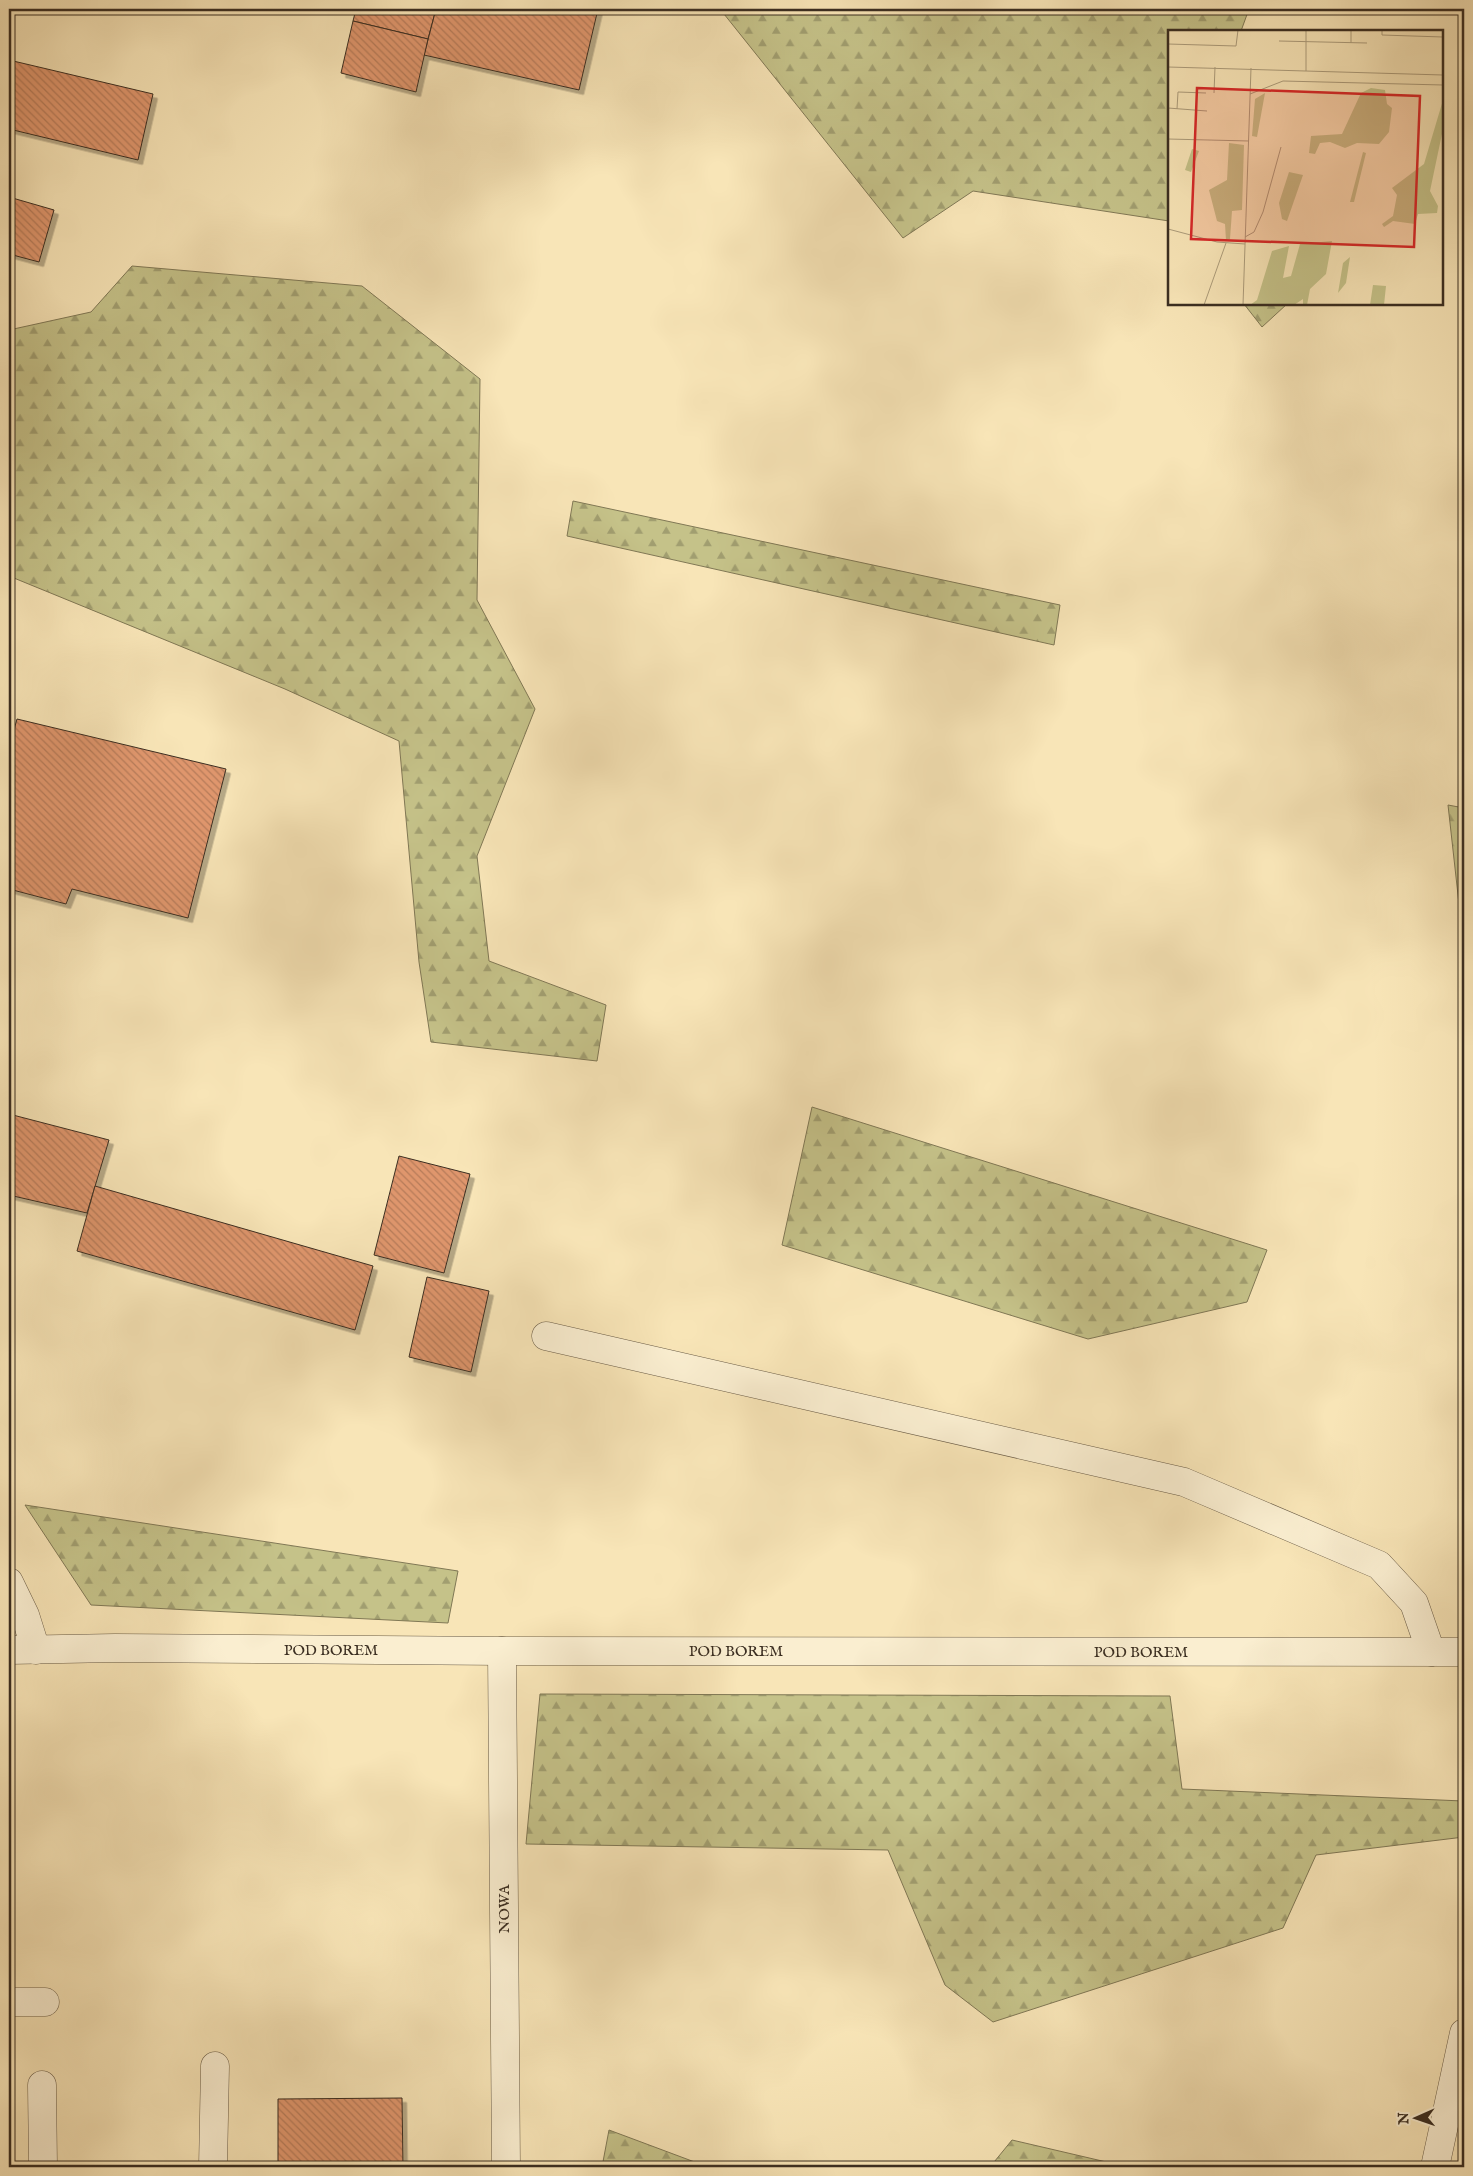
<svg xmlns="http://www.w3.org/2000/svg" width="1473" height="2176" font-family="'IM FELL English',serif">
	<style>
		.forest { fill: url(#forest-firs); stroke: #807855 }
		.building { fill: url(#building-back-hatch); stroke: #3b2e21; filter: url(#shadow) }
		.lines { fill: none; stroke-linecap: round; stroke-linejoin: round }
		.minor-casing { stroke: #6a5c46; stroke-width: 29 }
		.minor { stroke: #faeed0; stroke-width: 28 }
		.labels { text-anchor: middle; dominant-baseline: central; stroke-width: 4; stroke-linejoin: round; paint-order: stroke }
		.street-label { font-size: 15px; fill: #3b2e21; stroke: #faeed0 }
		.inset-road { fill: none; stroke: #ac9c7b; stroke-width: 1 }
		.view { fill: #d62828; fill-opacity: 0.15; stroke: #d62828; stroke-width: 2.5 }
		.inset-edge { fill: none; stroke: #3b2e21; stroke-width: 2.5 }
	</style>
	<defs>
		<pattern id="forest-firs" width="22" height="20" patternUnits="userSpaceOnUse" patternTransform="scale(1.25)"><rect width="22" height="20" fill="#c5c289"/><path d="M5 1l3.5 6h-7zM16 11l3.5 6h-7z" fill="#a19e70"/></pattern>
		<pattern id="building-back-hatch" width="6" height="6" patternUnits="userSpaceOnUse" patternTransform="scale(1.25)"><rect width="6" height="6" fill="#df966d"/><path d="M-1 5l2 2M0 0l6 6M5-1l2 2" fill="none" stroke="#b67b59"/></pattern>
		<filter id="shadow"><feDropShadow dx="4.5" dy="4.5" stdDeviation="0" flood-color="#0004"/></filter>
	</defs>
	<rect width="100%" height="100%" fill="#f8e5b7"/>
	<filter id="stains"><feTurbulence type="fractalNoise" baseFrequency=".004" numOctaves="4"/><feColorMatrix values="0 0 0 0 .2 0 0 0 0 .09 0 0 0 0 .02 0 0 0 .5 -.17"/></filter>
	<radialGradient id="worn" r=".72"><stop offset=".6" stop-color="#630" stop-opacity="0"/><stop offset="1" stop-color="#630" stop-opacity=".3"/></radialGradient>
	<g class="forest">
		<polygon points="720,9 1249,9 1241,31 1169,31 1169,221 973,191 903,238"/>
		<polygon points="132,266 362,286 480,379 477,600 535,709 477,856 489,961 606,1005 597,1061 431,1042 419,962 399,741 285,689 9,576 9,330 91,312"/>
		<polygon points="1244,304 1287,304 1262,327"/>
		<polygon points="573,501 1060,605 1054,645 567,536"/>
		<polygon points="1448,805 1464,808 1464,949"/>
		<polygon points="812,1107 1267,1250 1247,1302 1088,1339 782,1245"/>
		<polygon points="25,1505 458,1571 448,1623 91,1605"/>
		<polygon points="540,1694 1170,1696 1182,1789 1463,1801 1464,1837 1316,1855 1283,1928 993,2022 945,1985 888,1850 526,1844"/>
		<polygon points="609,2130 708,2167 602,2167"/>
		<polygon points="1012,2140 1115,2164 1115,2167 990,2167"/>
	</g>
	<g class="building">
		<polygon points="356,9 364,10 436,9 428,39 353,21"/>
		<polygon points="436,9 598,9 579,90 424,55"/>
		<polygon points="353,21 428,39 416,92 341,73"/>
		<polygon points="9,60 153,94 138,160 9,129"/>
		<polygon points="9,197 54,210 39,262 9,254"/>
		<polygon points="17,719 226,769 188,918 72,889 66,904 9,889 9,748"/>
		<polygon points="9,1114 109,1140 87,1213 9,1195"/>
		<polygon points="399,1156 470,1174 444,1273 374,1255"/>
		<polygon points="95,1186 373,1266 355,1330 77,1251"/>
		<polygon points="427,1277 489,1291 471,1372 409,1357"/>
		<polygon points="402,2098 403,2167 278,2167 278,2099"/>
	</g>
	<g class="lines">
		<g class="minor-casing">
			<g id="minor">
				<polyline points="546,1336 1184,1482 1379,1565 1414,1603 1431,1652"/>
				<polyline points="9,1582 25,1615 36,1650"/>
				<polyline points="9,1650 115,1648 502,1651 1464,1652"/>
				<polyline points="502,1651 506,2167"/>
				<polyline points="9,2002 45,2002"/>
				<polyline points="42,2085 43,2167"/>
				<polyline points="213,2167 215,2066"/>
				<polyline points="1435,2167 1464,2033"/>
			</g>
		</g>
		<use href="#minor" class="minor"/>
	</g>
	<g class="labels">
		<g class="street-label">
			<text x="331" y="1650">POD BOREM</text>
			<text x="736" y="1651">POD BOREM</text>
			<text x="1141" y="1652">POD BOREM</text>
			<text transform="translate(504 1909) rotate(-90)">NOWA</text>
		</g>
	</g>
	<g transform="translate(1168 30)">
		<rect width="275" height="275" fill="#f8e5b7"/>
		<path d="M203 58 217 60 219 74 224 78 221 102 211 114 189 113 177 118 162 112 152 113 147 124 141 123 143 106 174 104 193 63ZM97 63 89 107 84 106 87 69ZM275 70V99L262 161 270 176 269 183 250 184 247 194 225 191 216 197 214 194 225 186 229 165 224 158 256 134ZM61 113 76 115 74 180 64 181 62 209 58 210 57 194 49 191 41 160 59 150ZM24 119 31 121 23 142 17 140ZM195 122 198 123 186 172H182ZM121 142 135 145 119 191 114 189 111 173ZM164 211 158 244 142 259 139 275H135V269L126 275H82L89 270 104 221 121 216 115 248 123 246 132 214ZM182 227 178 253 170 263 175 233ZM205 255 218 256 216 275H202Z" fill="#c5c289"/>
		<path class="inset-road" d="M171 0H183V13M214 0V5L275 7M111 11 199 13M0 14 68 16 70 0M0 37 275 45M138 41V0M46 63 47 37M82 64 115 51 275 55M0 78 39 81M9 79 10 62 38 63M0 109 81 111M0 199 49 212 77 214M77 207 86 202 95 182 113 117M36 275 58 213M75 275 83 38"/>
		<path class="view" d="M29 58 252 66 246 217 23 209Z"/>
		<rect width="275" height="275" class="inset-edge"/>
	</g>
	<rect width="1473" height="2176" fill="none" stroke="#f8e5b7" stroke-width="30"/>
	<rect x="10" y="10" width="1453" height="2156" fill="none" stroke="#3b2e21" stroke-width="2.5"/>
	<rect x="15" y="15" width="1443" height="2146" fill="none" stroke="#3b2e21"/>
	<g transform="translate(1416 2118) rotate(268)" stroke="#faeed0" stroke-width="4" paint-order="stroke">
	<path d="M0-4L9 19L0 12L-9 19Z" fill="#3b2e21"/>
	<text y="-8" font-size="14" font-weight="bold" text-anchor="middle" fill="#3b2e21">N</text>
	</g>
	<rect width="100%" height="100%" filter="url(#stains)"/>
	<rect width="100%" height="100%" fill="url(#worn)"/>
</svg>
